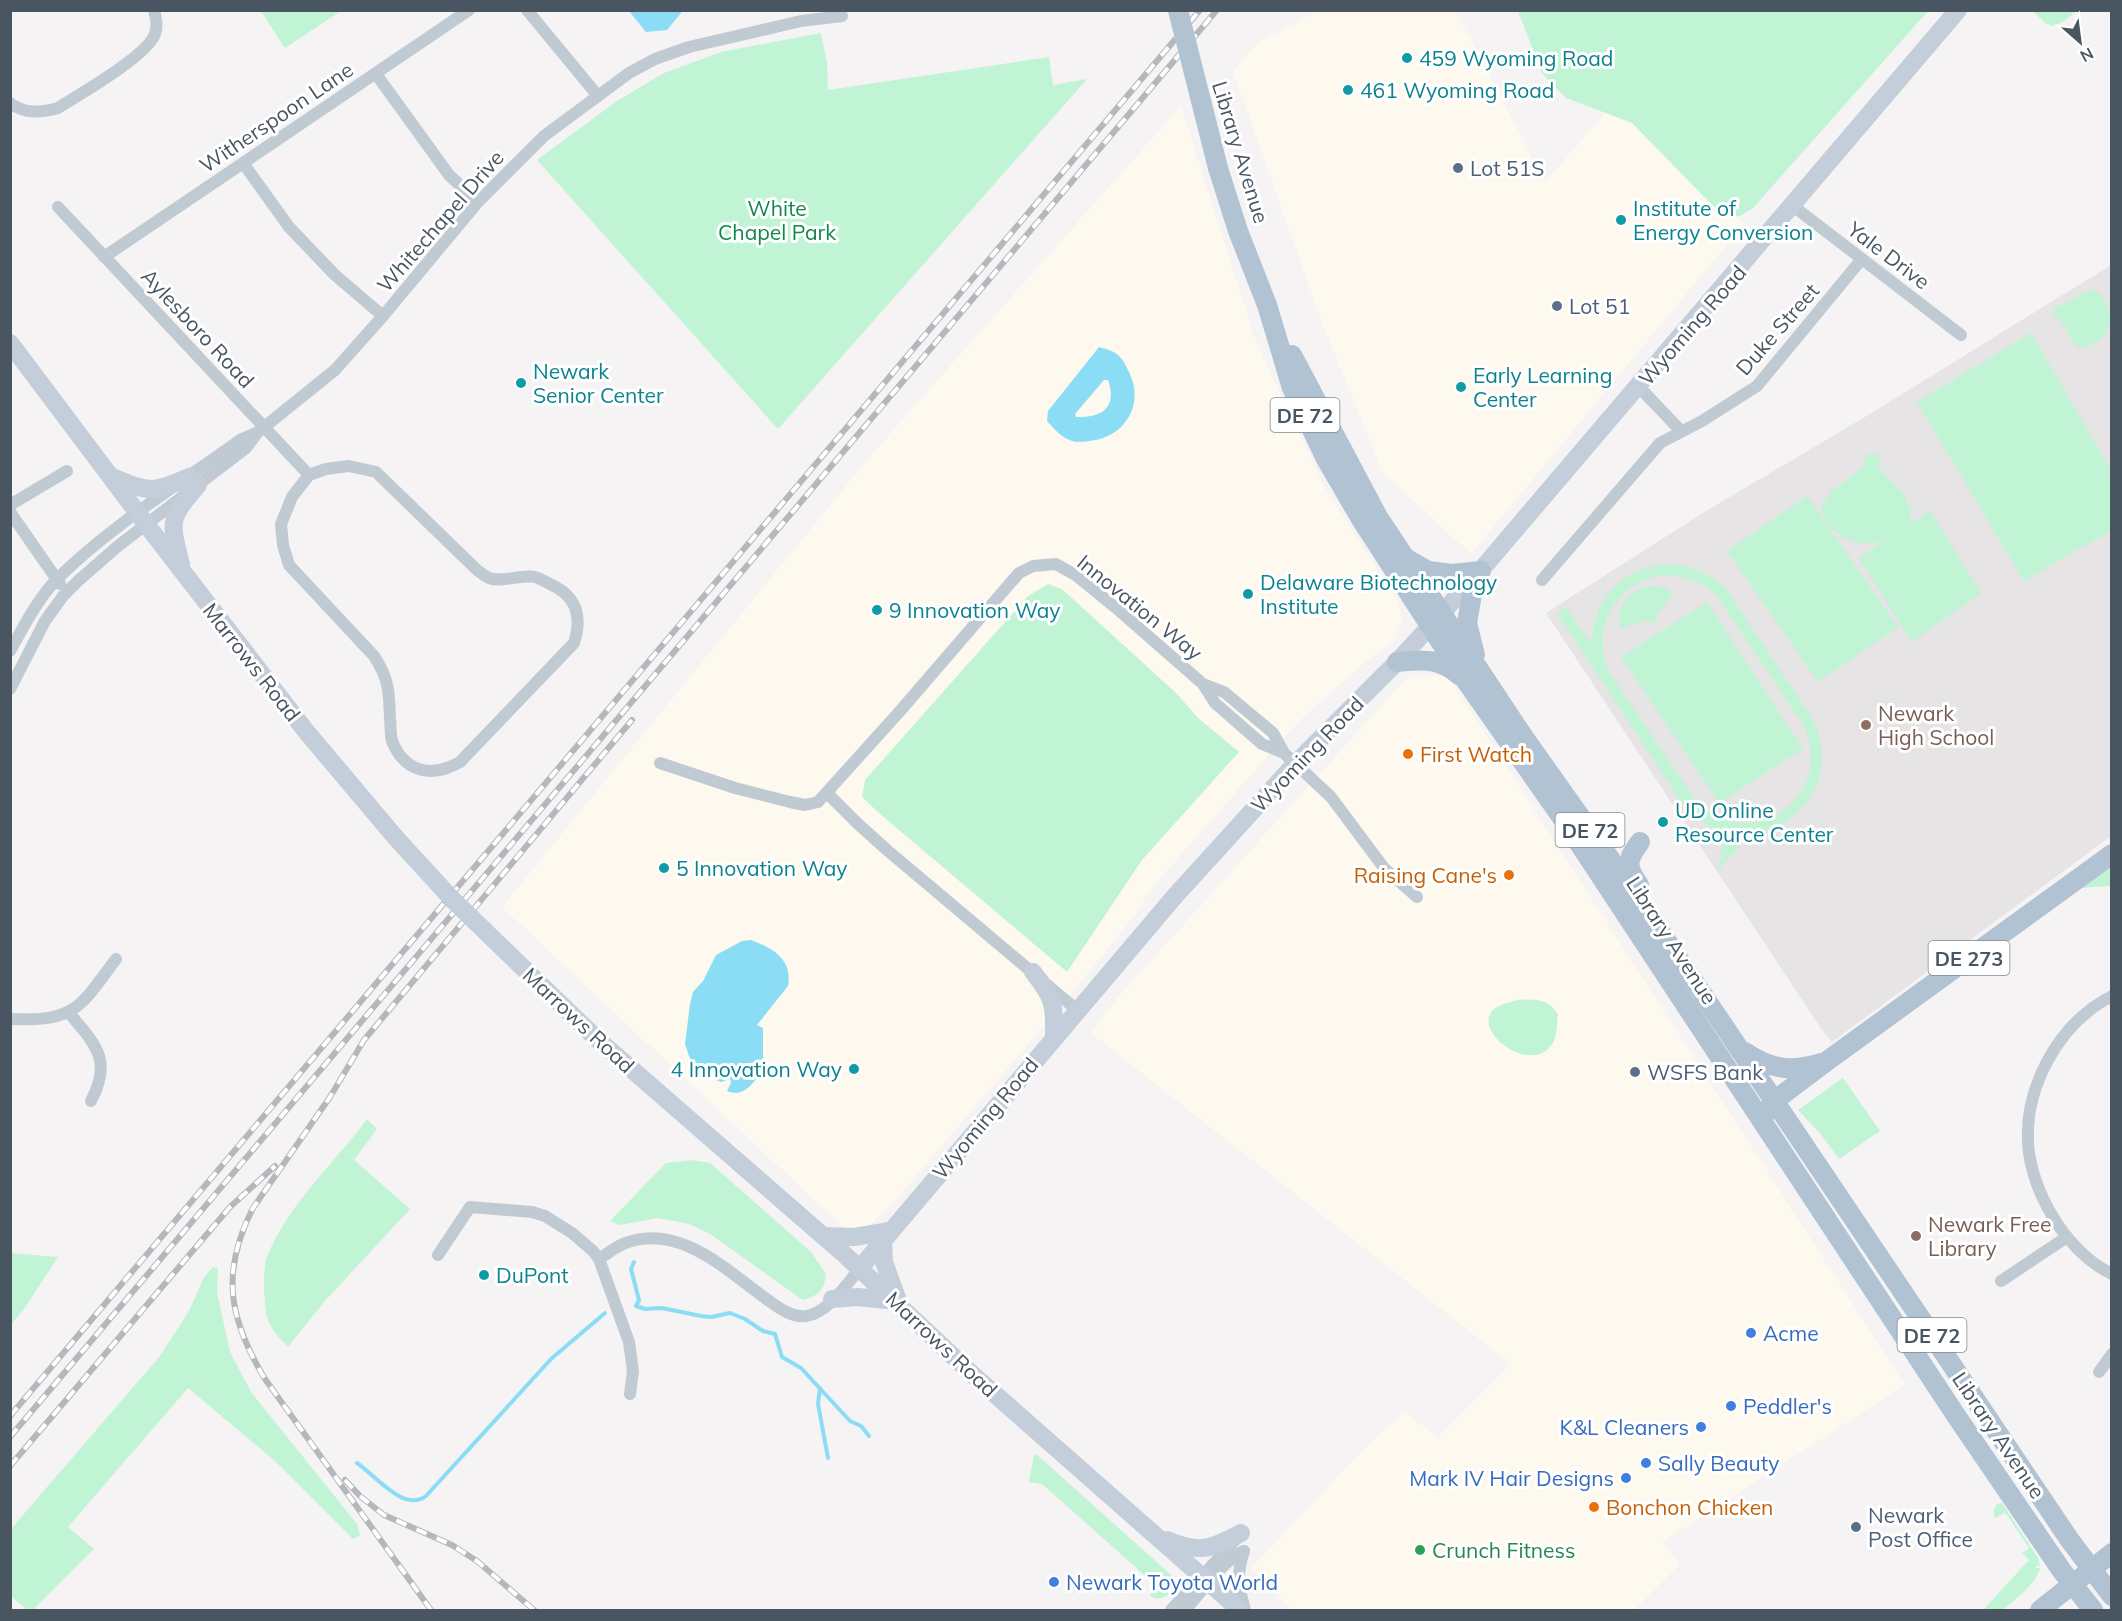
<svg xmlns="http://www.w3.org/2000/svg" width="2122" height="1621" font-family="Mulish,sans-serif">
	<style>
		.commercial { fill: #fef9ee }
		.education { fill: #e6e4e5 }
		.green { fill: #c0f4d5; fill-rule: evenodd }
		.water { fill: #8addf4; fill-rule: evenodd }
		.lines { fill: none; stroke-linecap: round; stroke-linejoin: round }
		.stream { stroke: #8addf4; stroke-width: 4 }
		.street { stroke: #c0cad3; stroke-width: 12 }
		.secondary { stroke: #c3ceda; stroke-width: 18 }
		.primary { stroke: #b1c2d3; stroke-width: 20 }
		.rail-casing { stroke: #b4b8bd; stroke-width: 6 }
		.rail { stroke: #fff; stroke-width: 4; stroke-dasharray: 11; stroke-linecap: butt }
		.secondary-bridge { stroke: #c3ceda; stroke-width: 18 }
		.primary-bridge { stroke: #b1c2d3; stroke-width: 20 }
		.culture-dot { fill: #0f9aa8; stroke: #fff; stroke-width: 2 }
		.service-dot { fill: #5c6f8a; stroke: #fff; stroke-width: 2 }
		.education-dot { fill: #8d6e63; stroke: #fff; stroke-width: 2 }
		.food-dot { fill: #e8710a; stroke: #fff; stroke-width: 2 }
		.shop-dot { fill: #3f7fe0; stroke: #fff; stroke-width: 2 }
		.leisure-dot { fill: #2e9e5b; stroke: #fff; stroke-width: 2 }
		.labels { text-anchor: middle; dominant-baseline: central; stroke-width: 6; stroke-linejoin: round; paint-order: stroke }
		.shield { fill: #fff; stroke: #808991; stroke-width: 1.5 }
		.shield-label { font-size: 20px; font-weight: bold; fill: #495662 }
		.culture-label { font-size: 21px; fill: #0d838f; stroke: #fff; text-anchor: start }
		.street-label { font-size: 21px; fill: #495662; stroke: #fff }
		.service-label { font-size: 21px; fill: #4e5e75; stroke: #fff; text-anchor: start }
		.park-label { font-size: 21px; fill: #10874d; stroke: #fff }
		.education-label { font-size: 21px; fill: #785e54; stroke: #fff; text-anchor: start }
		.food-label { font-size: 21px; fill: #c56008; stroke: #fff; text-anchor: start }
		.shop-label { font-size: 21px; fill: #366cbe; stroke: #fff; text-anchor: start }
		.leisure-label { font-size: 21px; fill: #27864d; stroke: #fff; text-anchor: start }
	</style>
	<rect width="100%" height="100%" fill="#f5f3f3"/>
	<g class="commercial">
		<polygon points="1319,11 1456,11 1545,182 1612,105 1744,224 1471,554 1383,473 1321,320 1233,71 1260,41"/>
		<polygon points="1181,106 1256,342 1325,488 1398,601 1400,607 1401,624 1393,642 1366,661 1300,720 1251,775 1151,889 1137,912 1090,971 892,1204 870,1225 864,1227 844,1228 502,907 872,454"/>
		<polygon points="1409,675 1448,676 1905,1385 1662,1542 1680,1564 1634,1610 1292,1610 1251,1568 1364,1449 1404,1412 1438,1437 1511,1364 1091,1033 1118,997"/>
	</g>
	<polygon class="education" points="2111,265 2111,836 1832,1042 1822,1030 1546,613 1706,511 1870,414"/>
	<g class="green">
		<polygon points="261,11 341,11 285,48"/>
		<polygon points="1518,11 1928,11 1753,208 1740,216 1729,217 1713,206 1632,123 1566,98 1542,73"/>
		<polygon points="2033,11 2076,11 2064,21 2054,26 2046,24"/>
		<polygon points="821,33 827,62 828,90 1049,57 1053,85 1087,79 778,429 537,160 617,101 664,73 721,52"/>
		<path d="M2093 290C2122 306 2113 345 2080 348 2067 340 2067 322 2053 315L2055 306C2069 306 2079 292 2093 290Z"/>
		<polygon points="2031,333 2111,470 2112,530 2024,581 1917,402"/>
		<path d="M1870 453 1878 455 1880 463 1878 467 1900 491 1905 495 1907 503 1912 509 1909 524 1930 511 1981 593 1912 642 1859 558 1882 542C1872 543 1862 545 1852 541 1837 537 1822 521 1821 505L1830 494 1831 490 1838 487 1865 465 1864 459Z"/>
		<polygon points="1807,496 1898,627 1818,682 1727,551"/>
		<path d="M1666 564C1688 564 1707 572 1724 586L1809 713C1862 802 1740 883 1679 799L1557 613 1566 607 1591 644C1595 597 1619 570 1666 564ZM1657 576C1679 574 1699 579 1716 595L1804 726C1835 796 1755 854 1698 804L1609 672C1591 631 1613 587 1657 576Z"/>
		<polygon points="1048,584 1062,589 1176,693 1198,718 1239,752 1142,860 1067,972 880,814 862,797 865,780 1028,596"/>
		<path d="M1647 586 1663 587 1673 594 1655 616 1658 620 1651 624 1648 620 1621 628C1615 606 1628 592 1647 586Z"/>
		<polygon points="1707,602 1803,749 1719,803 1621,657"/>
		<polygon points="1722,839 1740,847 1722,865 1721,870 1717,868 1720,864"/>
		<polygon points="2111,865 2111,886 2079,888"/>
		<path d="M1517 1000C1534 999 1548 998 1558 1014 1557 1022 1557 1034 1554 1041 1535 1078 1473 1034 1492 1011 1498 1004 1509 1003 1517 1000Z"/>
		<polygon points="1843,1078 1880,1131 1839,1159 1820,1133 1798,1110"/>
		<path d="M367 1119 377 1129 354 1160 410 1209 324 1302 288 1347C280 1339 270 1328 267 1317 264 1304 262 1269 267 1257 288 1204 334 1164 367 1119Z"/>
		<path d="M691 1160 710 1163 811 1252 826 1274C824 1291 819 1295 803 1300L710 1234 689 1224 658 1218 620 1225 610 1221 666 1163Z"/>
		<polygon points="11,1253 58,1257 24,1309 11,1324"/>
		<polygon points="213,1267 218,1269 217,1292 230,1352 251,1392 357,1524 360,1535 353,1539 274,1460 188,1388 68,1527 94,1549 33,1610 27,1610 11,1596 11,1529 160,1356 189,1311 204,1277"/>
		<path d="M1036 1454 1170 1574C1179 1588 1172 1596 1157 1599L1150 1596 1154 1585 1151 1581 1042 1484 1029 1482 1034 1455Z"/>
		<path d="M2002 1503 2038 1558 2040 1566H2036V1568H2040C2035 1586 2015 1599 2003 1610H1983L2029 1560 2022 1553 2029 1548 2005 1512 1996 1518 1994 1516V1510L1997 1504Z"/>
	</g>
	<g class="water">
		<polygon points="629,11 680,11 681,13 667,30 646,32"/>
		<path d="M1099 347C1118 352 1121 355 1129 372 1144 402 1128 433 1096 440 1088 441 1080 443 1072 441 1062 438 1054 429 1047 421L1048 411ZM1104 380H1108C1118 408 1101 418 1076 417L1075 414Z"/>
		<path d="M751 940C772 948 793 959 788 986L757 1025 763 1028V1070C753 1083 744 1098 727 1091L731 1083 730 1079 721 1082 703 1074 696 1068 689 1056 685 1044 690 1004 693 992 703 981 716 955 742 941Z"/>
	</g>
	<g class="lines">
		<g class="stream">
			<polyline points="634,1262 631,1269 639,1300 636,1306 645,1309 662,1308 701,1316 711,1317 730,1313 745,1319 763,1331 775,1334 782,1357 801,1368 850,1421 861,1426 869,1436"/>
			<polyline points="820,1388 818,1404 828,1458"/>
			<path d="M357 1463C375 1475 404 1513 426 1496L551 1359 605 1313"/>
		</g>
		<g class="street">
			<polyline points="527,10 598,96"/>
			<polyline points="376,74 449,175 478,202"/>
			<path d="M10 103C25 114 40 113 58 108 80 94 147 56 155 34 158 26 156 19 154 10"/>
			<polyline points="243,163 289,227 335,275 383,316"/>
			<polyline points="1793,206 1961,335"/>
			<polyline points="58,207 309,475"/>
			<polyline points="104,257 469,10"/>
			<polyline points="1639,387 1681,431"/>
			<path d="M349 466 376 472 477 570C481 573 485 576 489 578 503 583 521 574 535 577 540 578 544 581 548 583 576 595 583 615 574 643L460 762C432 778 405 773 392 741 390 734 391 725 390 718 389 691 389 679 374 656L289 565 283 545 281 524 292 497 309 475 326 469Z"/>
			<polyline points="10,505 67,471"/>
			<polyline points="10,512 60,584"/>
			<polyline points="1542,580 1660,443 1702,421 1757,386 1861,260"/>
			<path d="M10 651C24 626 38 598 58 578 112 525 179 484 240 440L258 432 335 370 383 316 478 202 544 136 629 73 655 59 689 47 801 21 842 16"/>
			<polyline points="1203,684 1224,692 1273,733 1284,753 1331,797 1384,868 1417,897"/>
			<polyline points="10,689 45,621 63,596 78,581 118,546 246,448 258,432"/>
			<polyline points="660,763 735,788 790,802 805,805 818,802 901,710 1019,573 1033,566 1056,564 1077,576 1115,607 1203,684 1215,703 1262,744 1284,753"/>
			<polyline points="827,793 857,823 887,850 1077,1010"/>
			<path d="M2112 996C2057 1024 2021 1092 2029 1153 2033 1179 2044 1204 2058 1225 2072 1245 2089 1263 2112 1274"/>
			<path d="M69 1013C95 1044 113 1060 91 1101"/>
			<path d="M10 1019C76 1022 80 1007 116 959"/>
			<polyline points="438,1255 470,1207 532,1212 545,1216 572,1233 593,1251 599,1259 629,1342 633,1371 630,1394"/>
			<path d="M599 1259C607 1254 614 1248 623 1244 677 1222 724 1268 765 1298 777 1306 790 1318 806 1316 828 1313 847 1284 860 1268"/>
			<polyline points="2001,1281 2067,1237"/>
			<polyline points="2099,1372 2112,1354"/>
			<path d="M1244 1551C1236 1573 1239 1589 1245 1610"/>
			<polyline points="1171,1610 1237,1538"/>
			<path d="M1185 1610C1199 1595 1226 1557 1244 1551"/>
		</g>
		<g class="secondary">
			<polyline points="10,343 146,524 305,730 396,838"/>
			<path d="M112 477C149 492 152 494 189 477"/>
			<path d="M181 564C170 520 168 520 198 485"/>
			<polyline points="517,962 597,1039 845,1255 973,1375 1240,1610"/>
			<path d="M1033 972C1053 997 1055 1004 1054 1036"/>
			<polyline points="823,1236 854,1237 890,1231"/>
			<polyline points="883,1240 884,1262 897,1298"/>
			<polyline points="860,1268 1175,896 1295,764 1397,662 1475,577 1958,10"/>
			<polyline points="832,1299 858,1297 897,1301"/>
			<path d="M1167 1540C1200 1554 1211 1549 1241 1533"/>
		</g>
		<g class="primary">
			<polyline points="1218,168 1238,231 1267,305 1292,388 1326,459 1361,519 1464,678 1565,822 1955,1414 2062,1571 2093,1610"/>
			<polyline points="1292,355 1378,517 1523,736 1635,894 2069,1539 2112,1596"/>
			<polyline points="1407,559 1428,571 1452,574 1481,571"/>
			<polyline points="1475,655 1467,623 1475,577"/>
			<path d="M1397 662C1422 660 1439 657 1459 675"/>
			<path d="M1639 885C1626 866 1626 861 1640 842"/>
			<path d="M1745 1052C1772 1070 1790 1072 1821 1063"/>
			<polyline points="1767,1112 1774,1101 1827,1061 2112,854"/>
			<polyline points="2040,1610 2112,1553"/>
		</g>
		<g class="rail-casing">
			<g id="rail">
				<polyline points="10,1416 1200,10"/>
				<polyline points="10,1437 1217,10"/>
				<polyline points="10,1466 230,1207 275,1166"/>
				<polyline points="345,1480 360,1496 384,1515 452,1545 477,1561 534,1610"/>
				<path d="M431 1610 265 1379C229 1319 220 1273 253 1208L330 1097 364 1040 632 720"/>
			</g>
		</g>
		<use href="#rail" class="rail"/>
		<polyline class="secondary-bridge" points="396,838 452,899 517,962"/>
		<polyline class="primary-bridge" points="1178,10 1218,168"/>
	</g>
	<g class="culture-dot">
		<circle cx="1407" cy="58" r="6"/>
		<circle cx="1348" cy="90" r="6"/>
		<circle cx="1621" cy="220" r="6"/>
		<circle cx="521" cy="383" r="6"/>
		<circle cx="1461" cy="387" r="6"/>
		<circle cx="1248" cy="594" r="6"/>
		<circle cx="877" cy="610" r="6"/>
		<circle cx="1663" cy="822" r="6"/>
		<circle cx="664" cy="868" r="6"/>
		<circle cx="854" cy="1069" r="6"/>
		<circle cx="484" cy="1275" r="6"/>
	</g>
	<g class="service-dot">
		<circle cx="1458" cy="168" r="6"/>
		<circle cx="1557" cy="306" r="6"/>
		<circle cx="1635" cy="1072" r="6"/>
		<circle cx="1856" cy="1527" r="6"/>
	</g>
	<g class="education-dot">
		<circle cx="1866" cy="725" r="6"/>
		<circle cx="1916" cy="1236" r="6"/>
	</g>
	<g class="food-dot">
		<circle cx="1408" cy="754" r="6"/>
		<circle cx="1509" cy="875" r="6"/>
		<circle cx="1594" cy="1507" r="6"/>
	</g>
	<g class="shop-dot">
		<circle cx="1751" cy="1333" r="6"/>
		<circle cx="1731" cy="1406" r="6"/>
		<circle cx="1701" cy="1427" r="6"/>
		<circle cx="1646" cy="1463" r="6"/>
		<circle cx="1626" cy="1478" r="6"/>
		<circle cx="1054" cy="1582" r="6"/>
	</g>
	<circle class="leisure-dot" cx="1420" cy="1550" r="6"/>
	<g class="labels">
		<g class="shield">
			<rect x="1270.5" y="398" width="69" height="34" rx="4.5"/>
			<rect x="1555.5" y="813" width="69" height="34" rx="4.5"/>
			<rect x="1928.5" y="941" width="81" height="34" rx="4.5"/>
			<rect x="1897.5" y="1318" width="69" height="34" rx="4.5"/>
		</g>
		<g class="shield-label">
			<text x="1305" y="415">DE 72</text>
			<text x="1590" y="830">DE 72</text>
			<text x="1969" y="958">DE 273</text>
			<text x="1932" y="1335">DE 72</text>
		</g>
		<g class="culture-label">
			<text x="1419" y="58">459 Wyoming Road</text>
			<text x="1360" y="90">461 Wyoming Road</text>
			<text x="1633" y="208">Institute of<tspan x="1633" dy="24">Energy Conversion</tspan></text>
			<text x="533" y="371">Newark<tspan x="533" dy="24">Senior Center</tspan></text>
			<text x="1473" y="375">Early Learning<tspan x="1473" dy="24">Center</tspan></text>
			<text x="1260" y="582">Delaware Biotechnology<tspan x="1260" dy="24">Institute</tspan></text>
			<text x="889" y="610">9 Innovation Way</text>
			<text x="1675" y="810">UD Online<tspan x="1675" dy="24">Resource Center</tspan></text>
			<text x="676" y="868">5 Innovation Way</text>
			<text x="842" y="1069" text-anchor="end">4 Innovation Way</text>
			<text x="496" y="1275">DuPont</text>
		</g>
		<g class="street-label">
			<text transform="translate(276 117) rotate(-34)">Witherspoon Lane</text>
			<text transform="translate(1241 152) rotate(73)">Library Avenue</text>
			<text transform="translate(440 221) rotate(-49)">Whitechapel Drive</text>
			<text transform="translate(1889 255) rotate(37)">Yale Drive</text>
			<text transform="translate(1692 325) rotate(-49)">Wyoming Road</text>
			<text transform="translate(198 328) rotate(47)">Aylesboro Road</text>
			<text transform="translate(1777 329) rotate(-49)">Duke Street</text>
			<text transform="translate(1140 607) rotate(39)">Innovation Way</text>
			<text transform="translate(252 662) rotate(52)">Marrows Road</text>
			<text transform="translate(1307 754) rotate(-46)">Wyoming Road</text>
			<text transform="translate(1672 940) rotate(57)">Library Avenue</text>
			<text transform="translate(579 1020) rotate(43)">Marrows Road</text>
			<text transform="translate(985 1118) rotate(-50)">Wyoming Road</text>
			<text transform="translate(942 1344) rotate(43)">Marrows Road</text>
			<text transform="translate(1999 1435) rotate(56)">Library Avenue</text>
		</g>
		<g class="service-label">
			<text x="1470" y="168">Lot 51S</text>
			<text x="1569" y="306">Lot 51</text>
			<text x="1647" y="1072">WSFS Bank</text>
			<text x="1868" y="1515">Newark<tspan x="1868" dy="24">Post Office</tspan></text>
		</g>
		<g class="park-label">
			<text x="777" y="208">White<tspan x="777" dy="24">Chapel Park</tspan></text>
		</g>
		<g class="education-label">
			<text x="1878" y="713">Newark<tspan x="1878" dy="24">High School</tspan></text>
			<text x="1928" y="1224">Newark Free<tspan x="1928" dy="24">Library</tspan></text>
		</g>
		<g class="food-label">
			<text x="1420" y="754">First Watch</text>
			<text x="1497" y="875" text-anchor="end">Raising Cane's</text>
			<text x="1606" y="1507">Bonchon Chicken</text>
		</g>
		<g class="shop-label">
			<text x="1763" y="1333">Acme</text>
			<text x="1743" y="1406">Peddler's</text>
			<text x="1689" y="1427" text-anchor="end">K&amp;L Cleaners</text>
			<text x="1658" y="1463">Sally Beauty</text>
			<text x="1614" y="1478" text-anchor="end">Mark IV Hair Designs</text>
			<text x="1066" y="1582">Newark Toyota World</text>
		</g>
		<g class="leisure-label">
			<text x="1432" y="1550">Crunch Fitness</text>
		</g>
	</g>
	<rect width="2122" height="1621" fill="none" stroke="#495662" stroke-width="24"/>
	<g transform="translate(2080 42) rotate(152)" stroke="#ffffff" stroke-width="4.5" paint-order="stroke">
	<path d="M0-4.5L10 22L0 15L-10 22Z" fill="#495662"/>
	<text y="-9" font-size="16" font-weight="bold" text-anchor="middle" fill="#495662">N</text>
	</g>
</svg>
